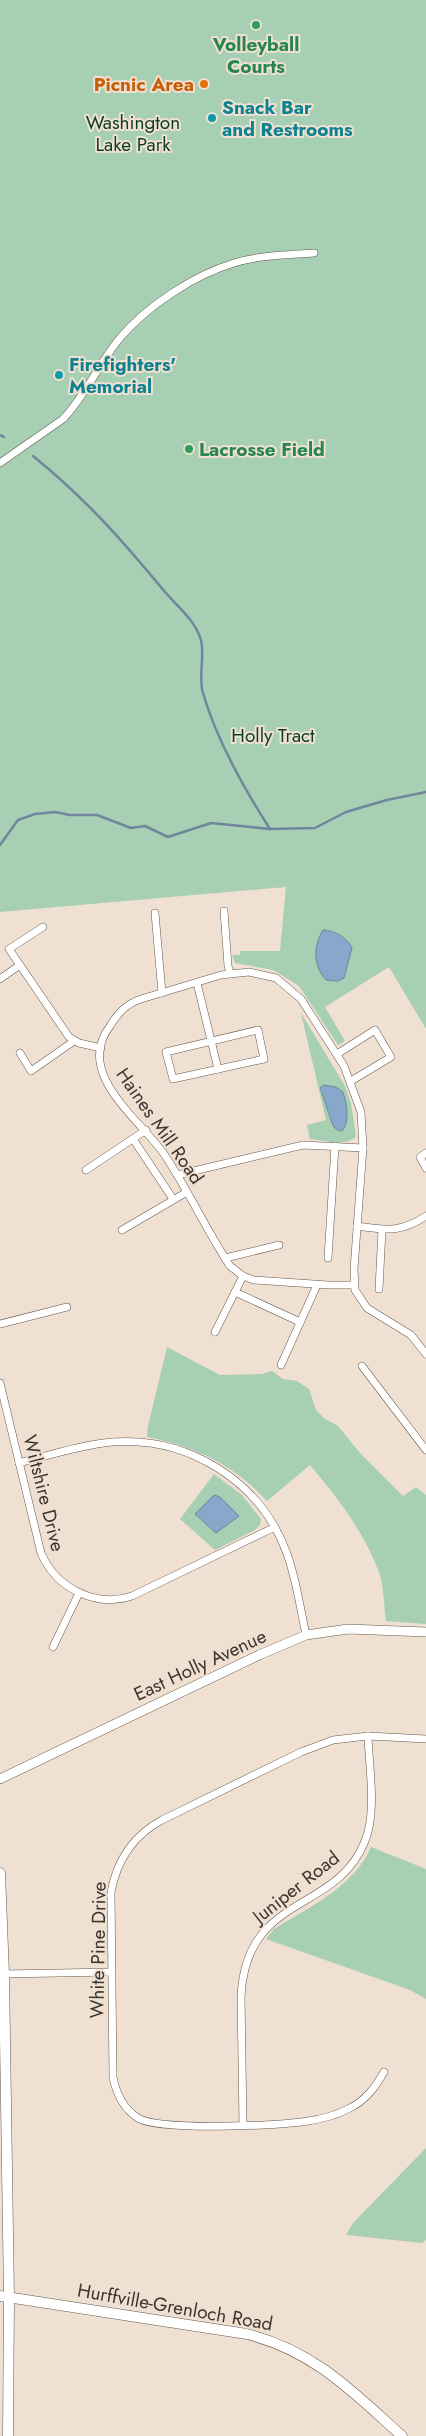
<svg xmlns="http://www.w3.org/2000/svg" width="426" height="2436" font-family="Jost,sans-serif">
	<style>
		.green { fill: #a7cfb4 }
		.water { fill: #87a8cb; stroke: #70869c }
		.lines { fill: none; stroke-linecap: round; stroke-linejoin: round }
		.stream { stroke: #70869c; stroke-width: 2.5 }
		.minor-casing { stroke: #64584b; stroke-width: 8 }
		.tertiary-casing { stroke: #64584b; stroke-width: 10 }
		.secondary-casing { stroke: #64584b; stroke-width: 11 }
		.minor { stroke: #fff; stroke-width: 7 }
		.tertiary { stroke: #fff; stroke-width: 9 }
		.secondary { stroke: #fff; stroke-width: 10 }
		.leisure-dot { fill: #2e9e5b; stroke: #efe0d2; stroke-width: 2 }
		.food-dot { fill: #e8710a; stroke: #efe0d2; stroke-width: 2 }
		.culture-dot { fill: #0f9aa8; stroke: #efe0d2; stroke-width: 2 }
		.labels { text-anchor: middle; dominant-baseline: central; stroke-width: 4; stroke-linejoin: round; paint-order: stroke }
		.leisure-label { font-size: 19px; font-weight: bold; fill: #27864d; stroke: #efe0d2 }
		.food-label { font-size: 19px; font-weight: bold; fill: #c56008; stroke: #efe0d2; text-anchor: end }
		.culture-label { font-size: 19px; font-weight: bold; fill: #0d838f; stroke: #efe0d2; text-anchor: start }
		.park-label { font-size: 19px; fill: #083f23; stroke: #efe0d2 }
		.street-label { font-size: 19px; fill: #3b3530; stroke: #efe0d2 }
	</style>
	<rect width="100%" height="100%" fill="#efe0d2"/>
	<g class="green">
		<polygon points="0,0 426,0 426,1029 389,967 325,1007 345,1041 338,1045 299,986 273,970 235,963 232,955 240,955 240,951 280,951 286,887 0,912"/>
		<path d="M301 1013 345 1086 351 1103 356 1136C347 1148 323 1140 310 1139L307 1125 326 1120Z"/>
		<path d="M167 1347 220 1375 262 1374 272 1371 283 1379 297 1381 309 1389 316 1410 325 1419 338 1426 360 1453 403 1496 416 1487 426 1495V1624L386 1621C384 1606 384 1589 380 1575 365 1533 338 1498 310 1465L267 1501C234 1465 195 1446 147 1437L148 1426Z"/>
		<polygon points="214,1474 242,1495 261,1519 260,1525 255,1530 215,1550 180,1519"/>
		<path d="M371 1847 426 1869V1999L410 1990 266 1939 274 1929C308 1908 355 1886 371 1847Z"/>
		<polygon points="426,2148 426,2240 422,2243 346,2235 353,2223"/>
	</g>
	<g class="water">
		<path d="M323 930C334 930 348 938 352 948L344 978 338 981 326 980C313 966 313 946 323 930Z"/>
		<path d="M323 1085 336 1087 343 1092C347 1103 350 1122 342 1131 338 1130 337 1130 334 1127 332 1125 323 1095 320 1088Z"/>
		<polygon points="214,1495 220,1497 239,1516 216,1533 195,1514"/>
	</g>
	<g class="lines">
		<g class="stream">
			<polyline points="0,435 4,437"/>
			<path d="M33 456C86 499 122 540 165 592 178 607 195 620 201 640 205 657 198 677 203 693 216 738 245 790 270 829"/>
			<polyline points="0,845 18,820 35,814 55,812 70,815 97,815 131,828 145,826 168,837 211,823 270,829 315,828 346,812 387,800 426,792"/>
		</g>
		<g class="minor-casing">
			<g id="minor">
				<path d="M0 463 63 419C86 395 99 363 120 338 147 306 194 275 234 263 260 255 288 255 314 253"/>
				<polyline points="224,911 228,966 230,973"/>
				<polyline points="155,913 162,993"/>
				<polyline points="43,927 9,949 69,1037 79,1043 101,1048"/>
				<polyline points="0,979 20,965"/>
				<polyline points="197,983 218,1069"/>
				<polygon points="258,1030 264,1059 173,1079 166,1052"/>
				<polyline points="20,1053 31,1071 74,1041"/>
				<polyline points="337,1054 375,1030 391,1057 351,1081"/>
				<polyline points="133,1139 173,1199"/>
				<polyline points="426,1153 420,1157 426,1168"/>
				<polyline points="86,1170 146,1130"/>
				<polyline points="177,1175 303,1145 363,1148"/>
				<path d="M357 1226C387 1230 400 1233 426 1216"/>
				<polyline points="122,1230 187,1192"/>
				<polyline points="225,1258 279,1245"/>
				<polyline points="328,1258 335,1146"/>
				<path d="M354 1285H328L254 1280 243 1276 230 1266C207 1231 189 1192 166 1157 143 1121 73 1075 110 1026 118 1013 126 1004 141 999L221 975 249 972 276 978 301 999 344 1066 361 1112 363 1148 354 1269 355 1290 367 1308 411 1335 426 1354"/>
				<polyline points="379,1289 382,1230"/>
				<polyline points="235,1292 300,1322"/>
				<polyline points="0,1324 67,1307"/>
				<polyline points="215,1332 243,1276"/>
				<polyline points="281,1365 317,1285"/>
				<polyline points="362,1366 426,1450"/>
				<path d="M0 1383 41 1553C56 1588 95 1608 132 1596L275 1527"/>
				<path d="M19 1463C50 1455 81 1445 112 1442 187 1436 259 1480 286 1551 296 1577 300 1607 306 1635"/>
				<polyline points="53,1647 79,1593"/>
				<polyline points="4,1974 111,1972"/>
				<path d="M384 2072C375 2088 365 2101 348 2109 336 2115 322 2119 308 2121 280 2126 159 2131 138 2118 124 2109 116 2093 113 2077L111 1892C117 1860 134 1835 162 1820L301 1752 333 1740 368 1736 426 1739"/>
				<path d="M243 2125 241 1997C246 1892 336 1915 365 1841 377 1812 369 1767 368 1736"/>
			</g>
		</g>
		<g class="tertiary-casing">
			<polyline id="tertiary" points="0,1779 259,1655 306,1635 348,1629 426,1632"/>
		</g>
		<g class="secondary-casing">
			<g id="secondary">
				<polyline points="0,1873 4,1974 9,2297 8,2436"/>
				<path d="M0 2296 247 2334C314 2351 352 2391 402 2436"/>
			</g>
		</g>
		<use href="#minor" class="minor"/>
		<use href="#tertiary" class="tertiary"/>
		<use href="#secondary" class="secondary"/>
	</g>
	<g class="leisure-dot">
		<circle cx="256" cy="25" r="5"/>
		<circle cx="189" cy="449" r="5"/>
	</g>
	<circle class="food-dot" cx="204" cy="84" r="5"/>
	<g class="culture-dot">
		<circle cx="212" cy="118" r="5"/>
		<circle cx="59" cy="375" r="5"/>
	</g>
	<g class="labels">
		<g class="leisure-label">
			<text x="256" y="44">Volleyball<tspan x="256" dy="22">Courts</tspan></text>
			<text x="199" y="449" text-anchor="start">Lacrosse Field</text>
		</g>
		<g class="food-label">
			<text x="194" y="84">Picnic Area</text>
		</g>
		<g class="culture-label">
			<text x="222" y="107">Snack Bar<tspan x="222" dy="22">and Restrooms</tspan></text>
			<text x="69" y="364">Firefighters'<tspan x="69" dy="22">Memorial</tspan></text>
		</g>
		<g class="park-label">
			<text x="133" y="122">Washington<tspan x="133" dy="22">Lake Park</tspan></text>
			<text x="273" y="735">Holly Tract</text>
		</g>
		<g class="street-label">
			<text transform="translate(160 1126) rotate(55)">Haines Mill Road</text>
			<text transform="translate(44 1493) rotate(76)">Wiltshire Drive</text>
			<text transform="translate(200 1665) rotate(-25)">East Holly Avenue</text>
			<text transform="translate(296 1887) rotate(-38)">Juniper Road</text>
			<text transform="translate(98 1950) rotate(-89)">White Pine Drive</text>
			<text transform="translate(175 2307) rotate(10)">Hurffville-Grenloch Road</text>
		</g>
	</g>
</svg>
